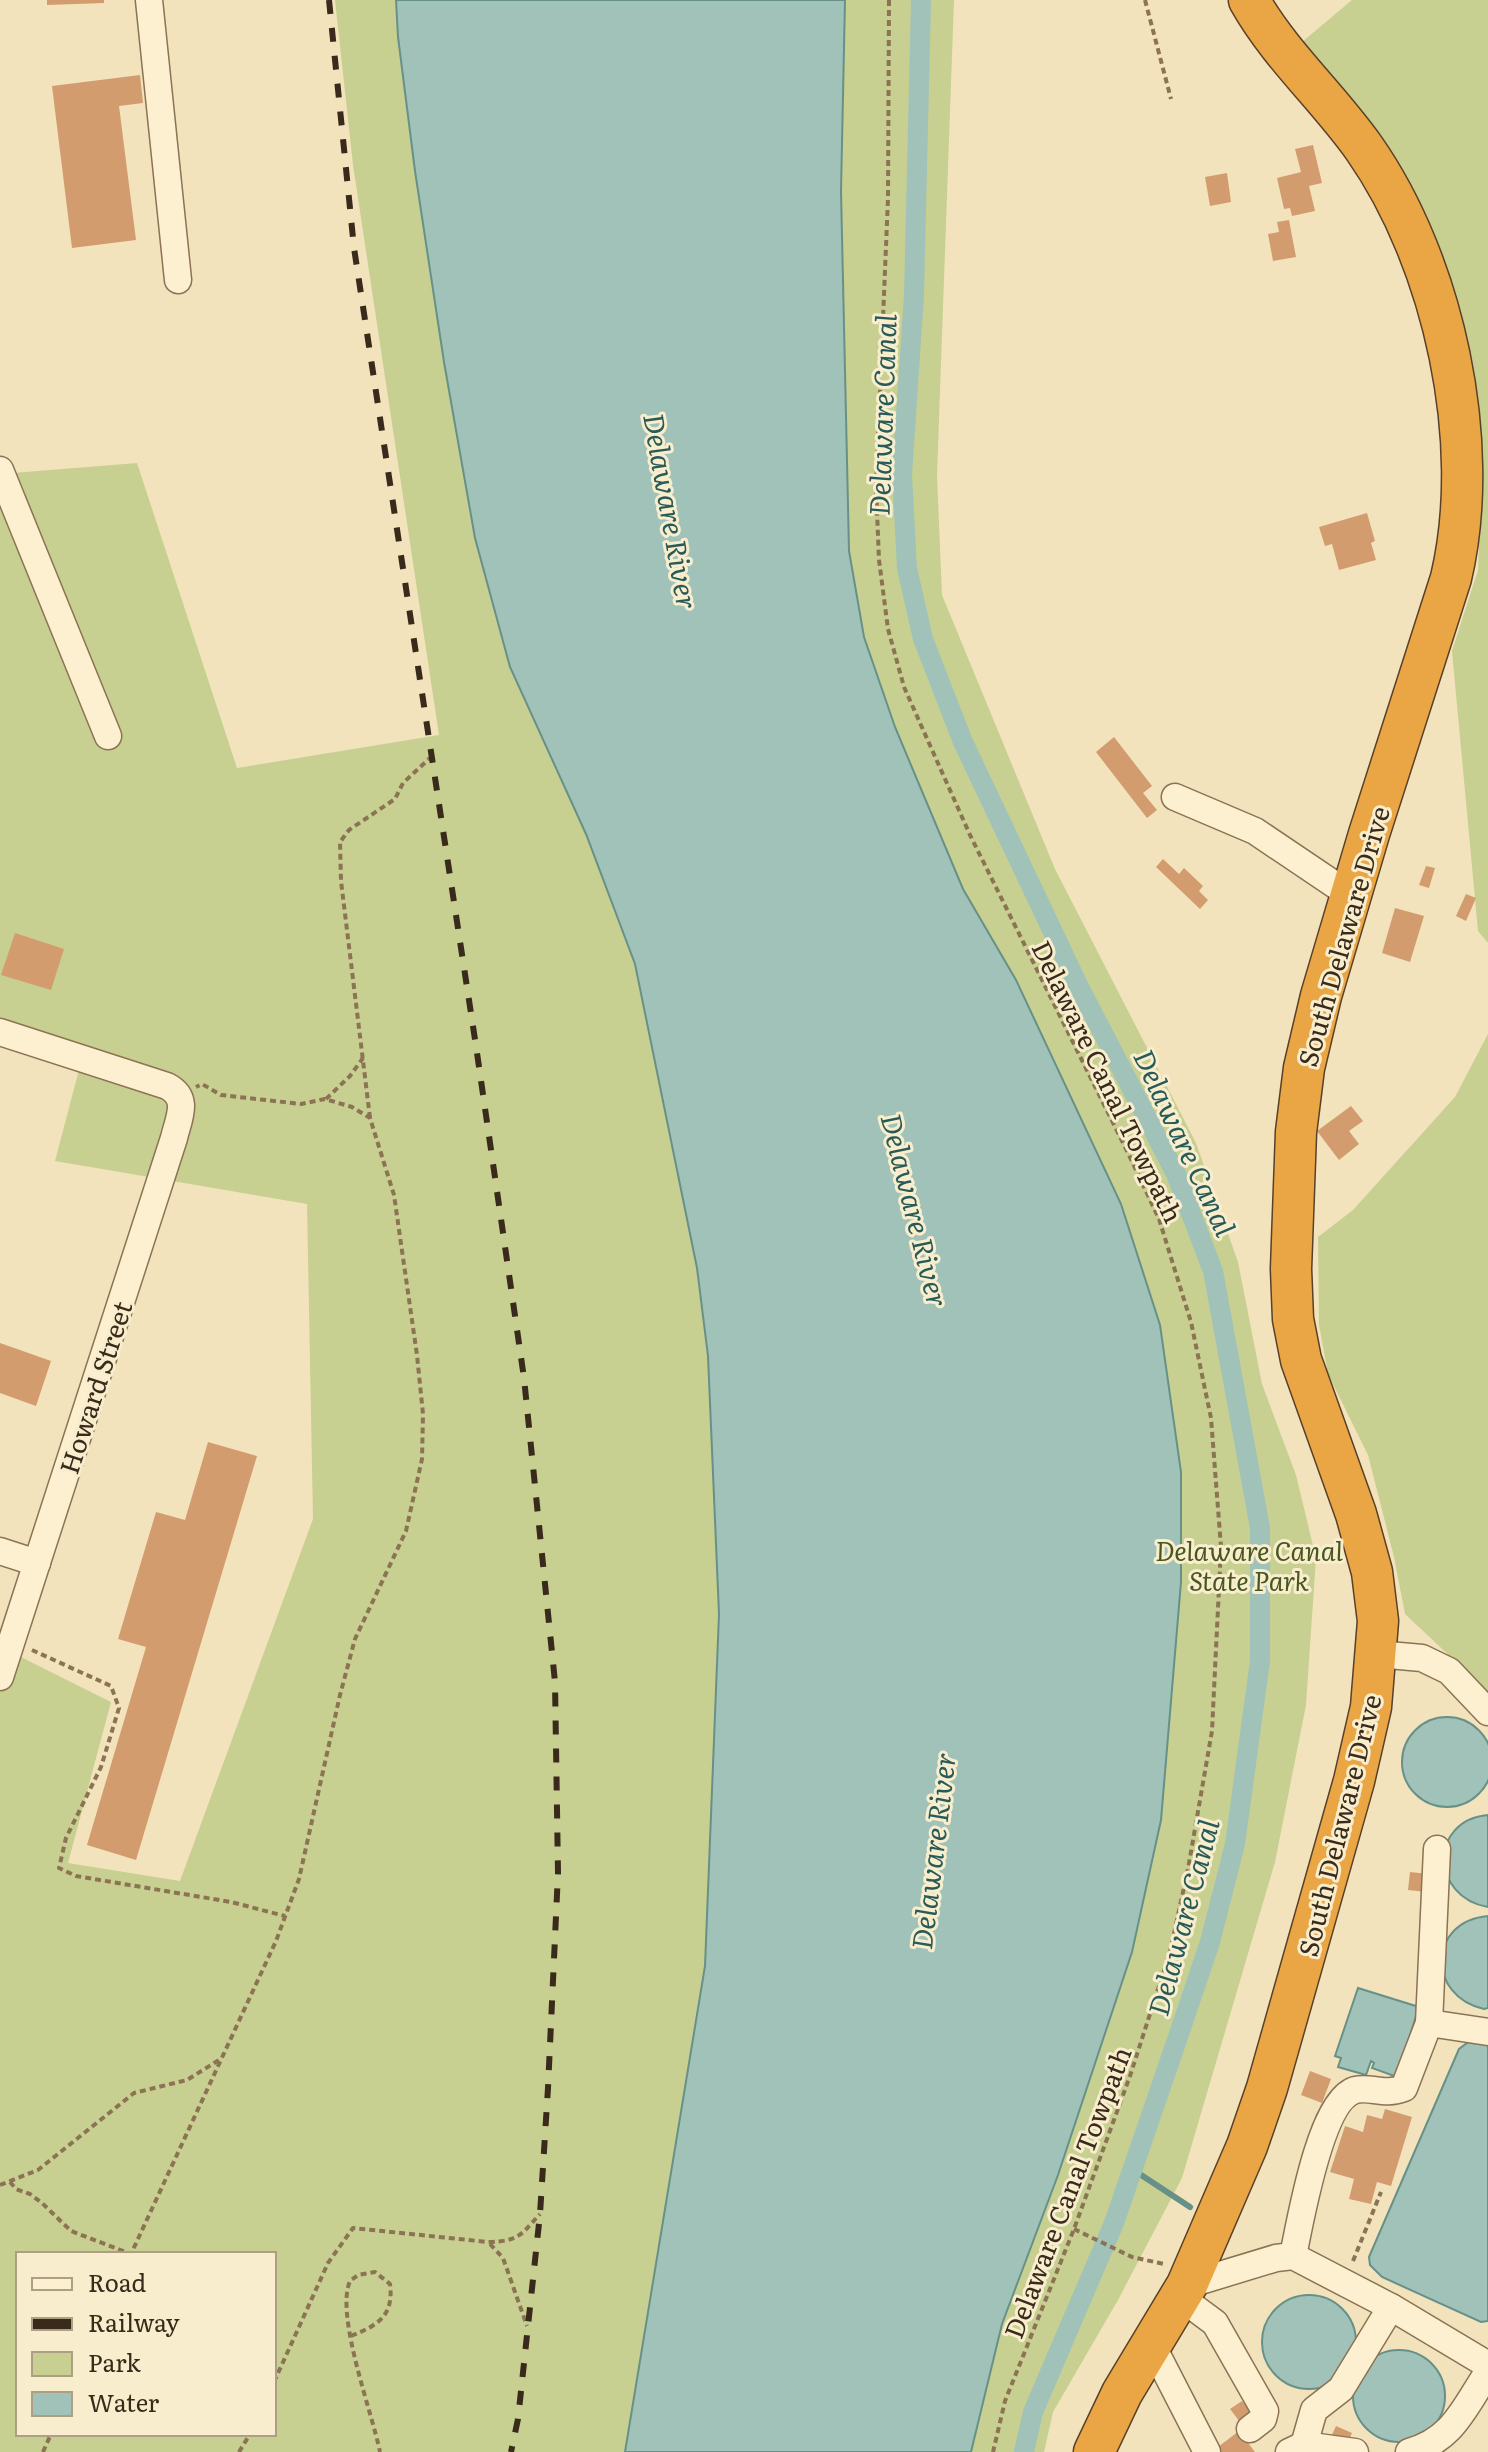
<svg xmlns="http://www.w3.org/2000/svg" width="1488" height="2452" font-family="Literata,serif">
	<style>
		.green { fill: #c7d090; fill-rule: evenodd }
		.water { fill: #a1c2b9; stroke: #679188; stroke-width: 2 }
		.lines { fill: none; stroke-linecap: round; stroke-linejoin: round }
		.stream { stroke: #679188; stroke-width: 6 }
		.canal { stroke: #a1c2b9; stroke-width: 20 }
		.building { fill: #d39c6f }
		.minor-casing { stroke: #8b7354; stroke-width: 29 }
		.highway-casing { stroke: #584029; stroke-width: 43 }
		.path { stroke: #8b7354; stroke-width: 4; stroke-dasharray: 6 4; stroke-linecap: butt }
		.minor { stroke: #fcf0d0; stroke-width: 26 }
		.highway { stroke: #eaa644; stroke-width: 40 }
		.rail { stroke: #392a1b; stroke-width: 6; stroke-dasharray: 14 14; stroke-linecap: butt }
		.labels { text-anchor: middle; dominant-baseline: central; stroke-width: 6; stroke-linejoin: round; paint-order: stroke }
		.street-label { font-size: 26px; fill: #392a1b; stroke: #f8edcd }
		.park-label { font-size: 26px; font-style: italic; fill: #47571f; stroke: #f8edcd }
		.water-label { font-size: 28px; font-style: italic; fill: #285a58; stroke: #f8edcd }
	</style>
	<rect width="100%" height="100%" fill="#f2e3bd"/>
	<g class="green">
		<path d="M335 0H396L398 37 415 171 444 362 475 538 510 667 586 834 635 964 697 1268 708 1356 719 1614 705 1966 625 2452H0V1673L7 1650 111 1702 68 1863 180 1881 313 1519 307 1204 55 1161 81 1062 0 1036V474L137 463 237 768 439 735 353 165ZM18 2254H274V2434H18Z"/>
		<polygon points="845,0 954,0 937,475 942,595 1055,869 1196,1143 1238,1262 1262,1384 1296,1475 1316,1558 1306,1705 1275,1862 1182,2178 1118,2300 1053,2412 1044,2452 971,2452 1002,2324 1058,2175 1132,1952 1161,1820 1181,1582 1181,1472 1160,1325 1121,1204 1016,980 963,889 895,727 864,637 849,551 841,191"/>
		<polygon points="1352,0 1488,0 1488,943 1478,931 1452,651 1478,570 1482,474 1462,328 1302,42"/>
		<polygon points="1488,1034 1488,1692 1405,1614 1394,1557 1368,1455 1328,1374 1319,1325 1318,1237 1353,1210 1455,1097"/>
	</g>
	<g class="water">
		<polygon points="396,0 845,0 841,191 849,551 864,637 895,727 963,889 1016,980 1121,1204 1160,1325 1181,1472 1181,1582 1161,1820 1132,1952 1058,2175 1002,2324 971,2452 625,2452 705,1966 719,1614 708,1356 697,1268 635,964 586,834 510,667 475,538 444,362 415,171 398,37"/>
		<circle cx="1447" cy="1762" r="45"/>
		<path d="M1488 1815V1907C1430 1897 1429 1820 1488 1815Z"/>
		<path d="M1488 1916V2008L1484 2009C1426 1996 1428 1921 1488 1916Z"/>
		<polygon points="1358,1988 1419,2007 1397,2077 1372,2068 1374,2063 1371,2061 1366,2075 1338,2067 1341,2058 1335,2056"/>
		<polygon points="1471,2040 1488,2041 1488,2321 1481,2322 1382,2277 1370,2265 1369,2257 1459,2049"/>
		<circle cx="1309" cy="2342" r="47"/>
		<circle cx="1399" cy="2396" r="46"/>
	</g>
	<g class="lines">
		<polyline class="stream" points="1132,2169 1190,2207"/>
		<polyline class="canal" points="921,0 914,295 902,474 907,568 923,639 963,742 1078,985 1176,1174 1213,1271 1260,1528 1260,1661 1235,1844 1210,1942 1178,2037 1114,2223 1033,2412 1024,2452"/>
	</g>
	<g class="building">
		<polygon points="47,0 104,0 104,3 47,5"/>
		<polygon points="140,75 143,103 119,106 136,240 72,248 52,86"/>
		<polygon points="1313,145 1322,183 1309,186 1315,211 1292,216 1290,208 1284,209 1277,178 1301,172 1295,149"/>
		<polygon points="1227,173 1231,202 1210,206 1205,177"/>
		<polygon points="1289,220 1296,257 1273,261 1268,234 1279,232 1277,222"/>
		<polygon points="1367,513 1375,541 1371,543 1376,560 1339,570 1332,544 1325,546 1319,527"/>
		<polygon points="1114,737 1152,786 1143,793 1157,810 1147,818 1096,752"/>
		<polygon points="1163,859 1179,874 1184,868 1203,886 1199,891 1208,900 1200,909 1156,867"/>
		<polygon points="1426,866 1435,868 1429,888 1419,885"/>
		<polygon points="1466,894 1476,898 1466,921 1456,916"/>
		<polygon points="1395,908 1424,916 1410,962 1382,953"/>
		<polygon points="15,933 64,949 51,990 1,975"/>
		<polygon points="1351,1106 1363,1121 1349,1131 1359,1144 1339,1160 1317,1131"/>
		<polygon points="0,1343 51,1361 36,1406 0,1393"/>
		<polygon points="208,1442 257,1456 136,1860 87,1845 146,1647 118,1639 156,1512 185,1520"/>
		<polygon points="1410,1872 1429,1874 1427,1892 1408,1890"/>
		<polygon points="1310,2071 1331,2079 1322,2103 1301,2095"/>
		<polygon points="1385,2109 1412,2117 1391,2186 1377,2182 1371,2204 1349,2199 1354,2179 1330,2172 1345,2126 1363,2132 1367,2115 1382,2119"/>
		<polygon points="1242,2401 1255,2417 1243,2426 1230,2409"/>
		<polygon points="1336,2426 1352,2433 1347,2444 1331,2437"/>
		<polygon points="1239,2431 1255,2452 1215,2452 1214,2450"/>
	</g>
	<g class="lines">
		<g class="minor-casing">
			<g id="minor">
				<polyline points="149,0 178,280"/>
				<polyline points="0,470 108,736"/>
				<polyline points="1175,797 1255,831 1350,895"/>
				<path d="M0 1032 167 1086C190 1098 179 1117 174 1138L0 1677"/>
				<polyline points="0,1551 37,1563"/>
				<polyline points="1377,1654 1422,1658 1449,1671 1488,1712"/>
				<polyline points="1429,2023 1437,1849"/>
				<path d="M1293 2256C1300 2223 1320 2101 1355 2090 1371 2086 1384 2096 1404 2088L1429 2023 1488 2032"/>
				<polyline points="1187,2285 1276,2258 1293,2256 1391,2307 1488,2365"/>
				<polyline points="1180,2297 1215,2323 1265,2411 1263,2419 1250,2429"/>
				<polyline points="1152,2345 1207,2452"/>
				<polyline points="1304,2445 1314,2410 1341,2389 1391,2307"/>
				<polyline points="1289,2452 1304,2445 1355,2452"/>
				<path d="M1409 2452C1453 2440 1464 2408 1488 2372"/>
			</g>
		</g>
		<g class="highway-casing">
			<path id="highway" d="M1094 2452 1122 2393 1187 2285 1247 2146 1267 2088 1354 1781 1371 1707 1378 1621 1372 1572 1356 1514 1301 1360 1293 1319 1291 1269 1296 1132 1304 1068 1321 996 1369 834 1451 578C1483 443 1444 262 1364 148 1328 97 1280 55 1249 0"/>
		</g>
		<g class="path">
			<polyline points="889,0 888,198 876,487 879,560 888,629 904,687 970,835 1128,1153 1159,1219 1191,1322 1211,1418 1221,1547 1212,1731 1188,1869 1170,1952 1130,2076 1074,2229 1005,2401 993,2452"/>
			<polyline points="1145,0 1171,99"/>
			<polyline points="326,1099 350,1076 363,1058"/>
			<polyline points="370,1118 341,881 340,842 349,830 395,799 403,783 431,757"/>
			<polyline points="32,1650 111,1686 119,1708 101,1767 66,1838 59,1868 76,1876 231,1902 285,1916"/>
			<polyline points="10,2182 16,2189 30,2194 42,2203 71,2231 131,2254 276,1941 299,1879 340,1695 355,1639 406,1531 422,1459 423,1414 417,1355 394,1195 370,1118 352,1107 325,1099 301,1104 221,1095 202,1084 196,1087"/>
			<polyline points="0,2185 38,2170 134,2093 187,2080 219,2060"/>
			<polyline points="1074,2229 1132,2257 1164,2264"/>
			<polyline points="490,2244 503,2258 527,2326"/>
			<polyline points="1353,2261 1381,2192"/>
			<path d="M351 2336C378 2325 394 2316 390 2284L375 2272 358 2275 350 2281C335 2315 372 2412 380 2452"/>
			<path d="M274 2382 328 2263 353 2228 488 2242C519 2241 520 2236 540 2214"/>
			<polyline points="43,2452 51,2434"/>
			<polyline points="239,2452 250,2434"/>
		</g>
		<use href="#minor" class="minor"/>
		<use href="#highway" class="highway"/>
		<polyline class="rail" points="329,0 354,248 476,1046 524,1378 555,1682 558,1873 548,2088 540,2214 518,2419 511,2452"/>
	</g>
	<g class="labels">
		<g class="street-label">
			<text transform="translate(1342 936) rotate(-74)">South Delaware Drive</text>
			<text transform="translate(1109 1081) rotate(64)">Delaware Canal Towpath</text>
			<text transform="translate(94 1387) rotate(-72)">Howard Street</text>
			<text transform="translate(1338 1825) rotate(-76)">South Delaware Drive</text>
			<text transform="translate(1066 2192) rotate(-69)">Delaware Canal Towpath</text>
		</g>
		<g class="park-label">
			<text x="1249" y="1549">Delaware Canal<tspan x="1249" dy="30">State Park</tspan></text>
		</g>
		<g class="water-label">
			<text transform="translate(881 415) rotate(-88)">Delaware Canal</text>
			<text transform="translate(672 511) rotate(80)">Delaware River</text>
			<text transform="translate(1186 1142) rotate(65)">Delaware Canal</text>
			<text transform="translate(916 1210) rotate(76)">Delaware River</text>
			<text transform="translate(932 1851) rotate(-83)">Delaware River</text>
			<text transform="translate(1182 1917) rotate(-75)">Delaware Canal</text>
		</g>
	</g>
	<rect x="16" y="2252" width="260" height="184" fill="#f8edcd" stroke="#ac9f86" stroke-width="2"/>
	<rect x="32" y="2278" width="40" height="12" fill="#fcf0d0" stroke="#ac9f86" stroke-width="2"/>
	<text x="88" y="2292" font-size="24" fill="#392a1b">Road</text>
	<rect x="32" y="2318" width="40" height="12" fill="#392a1b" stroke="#ac9f86" stroke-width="2"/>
	<text x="88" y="2332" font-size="24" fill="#392a1b">Railway</text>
	<rect x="32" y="2352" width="40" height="24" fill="#c7d090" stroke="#ac9f86" stroke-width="2"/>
	<text x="88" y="2372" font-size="24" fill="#392a1b">Park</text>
	<rect x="32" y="2392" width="40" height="24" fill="#a1c2b9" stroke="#ac9f86" stroke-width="2"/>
	<text x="88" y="2412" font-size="24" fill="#392a1b">Water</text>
</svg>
